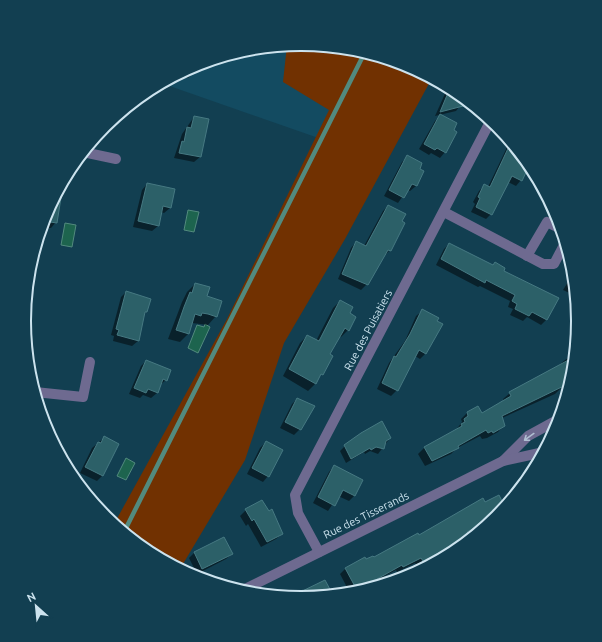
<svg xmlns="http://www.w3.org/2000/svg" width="602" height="642" font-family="Ubuntu,sans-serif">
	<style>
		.built { fill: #134b61 }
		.green { fill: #713101 }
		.water { fill: #1d644e; stroke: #528a7e }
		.shadow { fill: #0007 }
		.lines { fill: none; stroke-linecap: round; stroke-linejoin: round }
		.stream { stroke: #528a7e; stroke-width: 4.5 }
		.building { fill: #2c6068; stroke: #467982 }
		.street { stroke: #6e6a90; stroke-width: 10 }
		.oneway { stroke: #b0bfd2 }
		.labels { text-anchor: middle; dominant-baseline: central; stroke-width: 3; stroke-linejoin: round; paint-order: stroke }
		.street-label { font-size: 11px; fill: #cce3ee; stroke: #123f51 }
		.rim { fill: none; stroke: #cce3ee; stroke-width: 2 }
	</style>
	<rect width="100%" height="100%" fill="#123f51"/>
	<polygon class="built" points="301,44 355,49 327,141 161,83 195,65 247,49"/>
	<polygon class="green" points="301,44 355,49 407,65 432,78 345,239 284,343 245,460 180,569 147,551 114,524 227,319 329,110 283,82 287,45"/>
	<g class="water">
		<polygon points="188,210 199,212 194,232 184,230"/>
		<polygon points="65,223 76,225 72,247 61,245"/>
		<polygon points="205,324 210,327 198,353 188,348 197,325 204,327"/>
		<polygon points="126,458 135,463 126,480 117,476"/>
	</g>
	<g class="shadow">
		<polygon points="200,63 199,67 188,78 176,75"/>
		<polygon points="448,87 465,99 456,111 435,116"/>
		<polygon points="440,116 445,152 440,158 431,153 429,155 419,149 435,121"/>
		<polygon points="194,117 200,157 194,162 174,158 182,134"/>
		<polygon points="510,141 526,161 521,180 516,186 508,182 491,214 486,219 471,212 475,204 473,202 479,191 484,186 488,187"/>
		<polygon points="408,157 418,169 423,172 416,186 410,191 407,190 398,203 384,196 402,162"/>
		<polygon points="147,184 174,190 170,208 164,213 161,212 158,226 152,231 133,227 142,190"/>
		<polygon points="59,188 56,222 51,228 42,227 45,215"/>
		<polygon points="388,206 390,250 384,256 367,284 361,290 338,279 351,248 356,242 364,246 383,211"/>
		<polygon points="449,244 502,271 547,319 541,325 527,317 523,321 510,315 513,309 508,307 510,301 480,286 478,287 436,265 444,249"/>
		<polygon points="33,255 38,256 32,289 27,295 29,267"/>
		<polygon points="573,274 576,296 563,290"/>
		<polygon points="195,284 206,297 216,316 208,325 192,323 188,334 180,342 168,339 182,302 187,292"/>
		<polygon points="126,292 146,312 144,314 138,341 132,346 113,341 114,336 111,335 121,297"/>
		<polygon points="340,301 349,313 348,330 341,337 339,336 329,355 331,356 315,384 308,391 283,376 300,343 307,336 316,341 333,308"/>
		<polygon points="422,311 442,324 425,354 420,359 415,356 397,390 391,396 377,389 389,363 405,341 416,316"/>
		<polygon points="26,344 29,344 27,354"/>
		<polygon points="575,354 572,378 560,384 562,387 555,394 502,418 504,425 498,432 487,438 482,439 480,436 457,448 451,454 425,466 418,454 424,448 456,430 462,422 461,419 467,413 478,407 481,414 504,401 503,399 510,393 558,366 565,360"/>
		<polygon points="146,361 166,380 160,385 157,393 151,398 143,395 140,398 129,394 141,366"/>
		<polygon points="297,399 313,407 300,429 294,435 280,428 292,404"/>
		<polygon points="104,438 118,444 102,476 97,481 80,473 92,448"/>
		<polygon points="390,438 378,454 370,451 365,454 364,452 346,463 340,451 345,446"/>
		<polygon points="266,442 268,476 263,482 247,474 260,448"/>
		<polygon points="334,466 362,481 354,496 349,501 338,496 328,511 313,503 329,472"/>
		<polygon points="526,481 520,489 519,488"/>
		<polygon points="511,500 497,517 488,524 486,523 467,533 469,537 463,543 417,566 415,563 397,572 396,570 368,585 365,590 350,593 340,574 346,568 374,559 485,503 502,504"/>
		<polygon points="246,510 282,534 276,539 261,547 248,524 246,526 240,516"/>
		<polygon points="194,553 232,554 226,559 197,574 189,558"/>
	</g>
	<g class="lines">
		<polyline class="stream" points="124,532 365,52"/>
	</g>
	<g class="building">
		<polygon points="450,88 455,91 471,104 440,112"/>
		<polygon points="440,114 457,123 454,130 457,132 446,153 437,148 435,150 424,144"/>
		<polygon points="194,116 209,119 201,157 179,153 182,141 184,142 187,127 191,128"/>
		<polygon points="511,142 533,171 528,168 522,181 512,176 492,215 476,207 480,198 478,197 484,184 490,187"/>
		<polygon points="407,155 422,163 420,169 424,171 417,186 412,184 404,198 389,190"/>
		<polygon points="147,183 175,189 171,208 163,206 159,226 138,221"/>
		<polygon points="61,185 63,185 57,223 43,221"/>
		<polygon points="388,205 406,214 402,221 405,223 391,251 388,250 368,285 342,274 356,241 366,246"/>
		<polygon points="449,243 493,265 495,262 505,268 504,271 559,298 547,320 532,312 529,316 515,309 517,304 512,301 515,295 486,280 485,283 441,259"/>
		<polygon points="195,283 210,287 207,296 222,301 217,317 208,314 202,313 201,316 195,314 189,334 176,330 184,307 190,292 192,293"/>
		<polygon points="126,291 151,299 147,312 145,312 139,341 117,335 119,330 116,329"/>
		<polygon points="340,300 353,307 350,313 356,317 349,331 345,328 330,354 333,356 323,375 321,374 316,384 289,369 307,335 319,341"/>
		<polygon points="422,309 439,318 437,321 443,324 426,354 419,350 398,391 382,383 394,356 396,357 410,334"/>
		<polygon points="574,357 570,383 502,416 505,426 493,433 492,431 488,433 486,430 458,446 459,448 432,461 424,447 462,426 461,424 465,422 464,419 468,416 467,412 478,406 482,413 511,396 509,392"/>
		<polygon points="146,360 171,370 167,381 163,379 158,393 148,389 146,393 134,388"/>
		<polygon points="297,398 315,406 301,430 285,422"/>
		<polygon points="382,421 391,438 386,441 384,449 376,447 371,450 370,448 351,459 344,445 361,433"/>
		<polygon points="104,436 119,444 103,476 85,467 98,442 101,443"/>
		<polygon points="266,441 283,450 269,477 252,468"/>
		<polygon points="334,465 363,480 355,496 343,490 335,506 318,497"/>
		<polygon points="499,495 505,507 498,515 467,532 470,537 423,561 421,558 403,567 402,565 370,583 369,587 358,592 345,568 365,557 366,559 373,556 374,557 418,533 419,535 483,498 485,502"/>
		<polygon points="262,500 269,511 272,509 283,534 267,542 254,519 252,521 245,509"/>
		<polygon points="224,537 233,554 202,569 194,552"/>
		<polygon points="325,580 333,595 301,598 290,597"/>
	</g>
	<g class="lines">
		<g class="street">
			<polyline points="83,152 116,159"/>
			<polyline points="444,212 543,264 554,264 565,243"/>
			<polyline points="527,256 547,222 561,229"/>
			<polyline points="35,392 83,397 90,362"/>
			<polyline points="503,461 528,436 559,419"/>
			<polyline points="319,552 298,513 295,495 491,120"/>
			<polyline points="241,591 503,461 544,452"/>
		</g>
	</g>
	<defs><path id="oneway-shaft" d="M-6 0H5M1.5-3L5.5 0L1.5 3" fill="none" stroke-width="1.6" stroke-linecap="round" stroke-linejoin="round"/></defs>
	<use class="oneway" href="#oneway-shaft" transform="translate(529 437) rotate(144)"/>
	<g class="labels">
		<g class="street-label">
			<text transform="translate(368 330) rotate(-62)">Rue des Puisatiers</text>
			<text transform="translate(366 515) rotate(-26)">Rue des Tisserands</text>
		</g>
	</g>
	<path d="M0 0H602V642H0ZM31 321a270 270 0 1 1 540 0a270 270 0 1 1-540 0Z" fill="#123f51" fill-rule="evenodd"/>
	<path class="rim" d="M31 321a270 270 0 1 1 540 0a270 270 0 1 1-540 0Z"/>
	<g transform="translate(36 606) rotate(333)" stroke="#123f51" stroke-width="3" paint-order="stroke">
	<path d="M0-3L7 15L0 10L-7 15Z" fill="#cce3ee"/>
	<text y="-6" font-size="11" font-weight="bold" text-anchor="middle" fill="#cce3ee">N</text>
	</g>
</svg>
